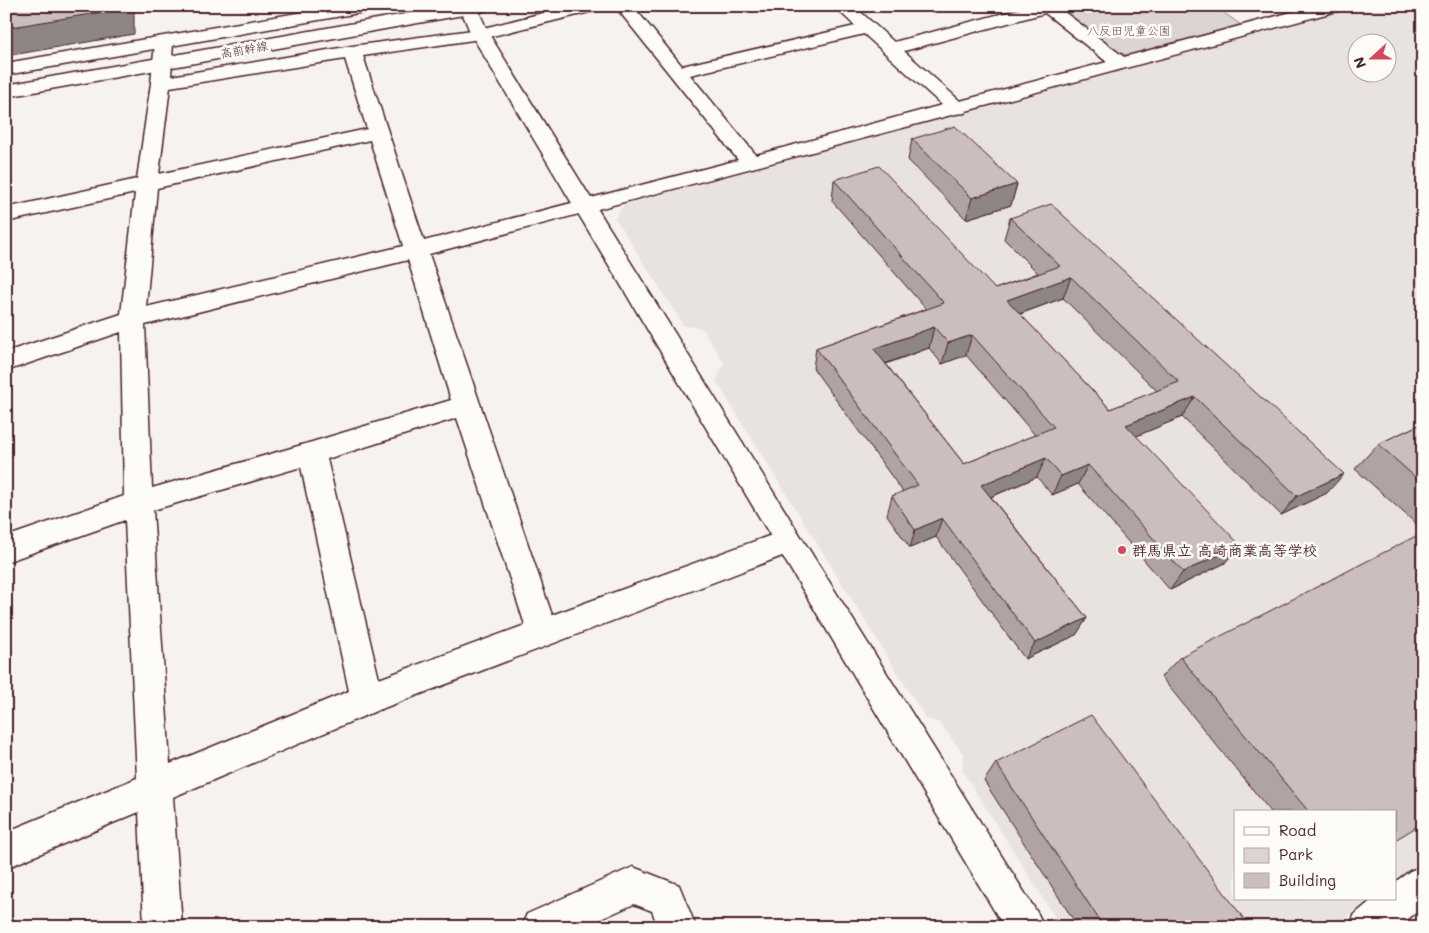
<svg xmlns="http://www.w3.org/2000/svg" width="1429" height="933" font-family="Mali,'Klee One',sans-serif">
	<style>
		.built { fill: #e9e3e0; fill-rule: evenodd }
		.green { fill: #dcd4d2; stroke: #937a7e }
		.lines { fill: none; stroke-linecap: round; stroke-linejoin: round }
		.street-casing { stroke: #4a1f2b; stroke-width: 3 }
		.secondary-casing { stroke: #4a1f2b; stroke-width: 3 }
		.street { fill: #fdfcf7; fill-rule: evenodd }
		.secondary { fill: #fdfcf7; fill-rule: evenodd }
		.wall { fill: #afa4a3; stroke: #4a1f2b; fill-rule: evenodd }
		.shaded-wall { fill: #8e8685; stroke: #4a1f2b }
		.building { fill: #cbbfbe; stroke: #4a1f2b; fill-rule: evenodd }
		.poi-dot { fill: #d1495b; stroke: #fdfcf7; stroke-width: 2 }
		.labels { text-anchor: middle; dominant-baseline: central; stroke-width: 5; stroke-linejoin: round; paint-order: stroke }
		.far-park-label { font-size: 12px; fill: #6e4c55; stroke: #fdfcf7 }
		.far-street-label { font-size: 12px; fill: #4a1f2b; stroke: #fdfcf7 }
		.poi-label { font-size: 15px; font-weight: bold; fill: #4a1f2b; stroke: #fdfcf7; text-anchor: start }
	</style>
	<rect width="100%" height="100%" fill="#f6f3ef"/>
	<filter id="ink" filterUnits="userSpaceOnUse"><feTurbulence type="fractalNoise" baseFrequency=".02" numOctaves="2"/><feDisplacementMap in="SourceGraphic" scale="10" xChannelSelector="R" yChannelSelector="G"/><feConvolveMatrix kernelMatrix="1 2 1 2 8 2 1 2 1" color-interpolation-filters="sRGB"/></filter>
	<g filter="url(#ink)">
		<path class="built" d="M1360 6H1423V860L1395 881V812H1235V899H1370L1334 927H1061L962 770 964 755 940 723 926 719 716 381 724 363 702 328 684 326 615 218 624 204ZM1356 42H1386V72H1356Z"/>
		<polygon class="green" points="1067,6 1214,6 1241,25 1128,55 1116,52 1061,11 1062,7"/>
		<g class="lines">
			<g class="street-casing">
				<g id="street">
					<path d="M570 6H601L598 10 480 39 363 56 424 241 738 160 615 6H633L682 66 855 26 834 6H854L894 42 1031 6H1061L1059 8 1124 57 1314 6H1344L1341 10 966 111 965 113 955 114 429 254 552 615 788 529 798 532 803 541 798 550 376 711 173 797 182 927H144L139 812 6 868V832L137 778 125 520 6 562V537L124 496 121 332 6 371V352L121 314 135 193 6 222V208L137 179 151 83 155 42 158 38 164 37 170 38 173 42 171 76 352 46 480 29ZM1045 13 1107 62 960 101 904 51ZM864 34 942 105 756 155 690 75ZM345 59 367 129 159 174 170 87ZM370 140 403 246 146 307 157 188ZM408 260 451 400 312 442 152 488 145 325ZM457 418 525 625 379 679 327 459ZM301 467 349 691 170 764 153 510Z"/>
					<polygon points="1423,866 1423,907 1398,927 1349,927 1355,914 1373,899 1395,899 1395,882 1410,871"/>
					<polygon points="633,867 679,885 696,927 658,927 652,911 634,904 583,927 521,927 527,914"/>
				</g>
			</g>
			<g class="secondary-casing">
				<g id="secondary">
					<polygon points="338,6 379,6 376,10 370,11 6,75 6,63"/>
					<polygon points="450,6 490,6 487,10 479,12 489,34 798,532 1038,914 1044,927 1004,927 471,34 463,15 6,97 6,85"/>
				</g>
			</g>
			<use href="#street" class="street"/>
			<use href="#secondary" class="secondary"/>
		</g>
		<g class="wall">
			<polygon points="912,139 1017,184 1011,205 966,219 908,160"/>
			<path d="M834 180 995 289 1038 273 1004 239 1010 218 1327 493 1281 515 1182 417 1136 436 1225 563 1170 590 1078 484 1052 495 1037 477 991 497 1087 618 1076 635 1025 659 936 537 910 548 887 515 892 496 903 492 813 368 816 348 926 309 832 201ZM1063 298 1157 391 1110 409 1020 314ZM929 348 942 364 966 355 1035 435 964 464 886 364Z"/>
			<polygon points="1423,423 1423,530 1355,469 1378,444"/>
			<polygon points="1180,657 1395,812 1271,812 1161,677"/>
			<polygon points="996,763 1250,927 1078,927 984,781"/>
		</g>
		<g class="shaded-wall">
			<polygon points="121,6 134,6 134,34 6,56 6,28"/>
			<polygon points="1017,184 1011,205 966,219 972,198"/>
			<polygon points="1071,277 1063,298 1000,321 1007,300"/>
			<polygon points="934,327 929,348 870,369 874,349"/>
			<polygon points="972,335 966,355 942,364 948,343"/>
			<polygon points="1195,397 1182,417 1115,445 1126,425"/>
			<polygon points="1046,458 1037,477 974,504 981,485"/>
			<polygon points="1088,465 1078,484 1052,495 1061,476"/>
			<polygon points="1344,474 1327,493 1281,515 1297,496"/>
			<polygon points="942,518 936,537 910,548 915,530"/>
			<polygon points="1240,545 1225,563 1170,590 1183,572"/>
			<polygon points="1087,618 1076,635 1025,659 1035,643"/>
		</g>
		<g class="building">
			<polygon points="6,6 121,6 121,9 6,28"/>
			<polygon points="955,126 1017,184 972,198 912,139"/>
			<path d="M879 166 995 289 1060 266 1010 218 1051 204 1344 474 1297 496 1195 397 1126 425 1240 545 1183 572 1088 465 1061 476 1046 458 981 485 1087 618 1035 643 942 518 915 530 892 496 918 485 816 348 944 303 834 180ZM1071 277 1179 382 1110 409 1007 300ZM934 327 948 343 972 335 1054 427 964 464 874 349Z"/>
			<polygon points="1423,423 1423,484 1378,444"/>
			<polygon points="1414,537 1423,545 1423,823 1395,840 1395,812 1309,812 1180,657"/>
			<polygon points="1091,715 1250,927 1104,927 996,763"/>
		</g>
	</g>
	<circle class="poi-dot" cx="1122" cy="550" r="5"/>
	<g class="labels">
		<g class="far-park-label">
			<text x="1129" y="30">八反田児童公園</text>
		</g>
		<g class="far-street-label">
			<text transform="translate(244 49) rotate(-10)">高前幹線</text>
		</g>
		<g class="poi-label">
			<text x="1132" y="550">群馬県立 高崎商業高等学校</text>
		</g>
	</g>
	<rect width="1429" height="933" fill="none" stroke="#fdfcf7" stroke-width="25"/>
	<rect x="12" y="12" width="1404" height="908" fill="none" stroke="#4a1f2b" stroke-width="2" filter="url(#ink)"/>
	<rect x="1234" y="810" width="162" height="90" fill="#fdfcf7" stroke="#b5a4a5"/>
	<rect x="1244" y="827" width="25" height="8" fill="#fdfcf7" stroke="#b5a4a5"/>
	<text x="1279" y="836" font-size="15" fill="#4a1f2b">Road</text>
	<rect x="1244" y="848" width="25" height="15" fill="#dcd4d2" stroke="#b5a4a5"/>
	<text x="1279" y="860" font-size="15" fill="#4a1f2b">Park</text>
	<rect x="1244" y="873" width="25" height="15" fill="#cbbfbe" stroke="#b5a4a5"/>
	<text x="1279" y="886" font-size="15" fill="#4a1f2b">Building</text>
	<g transform="translate(1372 58) rotate(249)"><circle r="24" fill="#fdfcf7" stroke="#b5a4a5"/>
	<path d="M0-4L9 19L0 12L-9 19Z" fill="#d1495b"/>
	<text y="-8" font-size="14" font-weight="bold" text-anchor="middle" fill="#4a1f2b">N</text>
	</g>
</svg>
